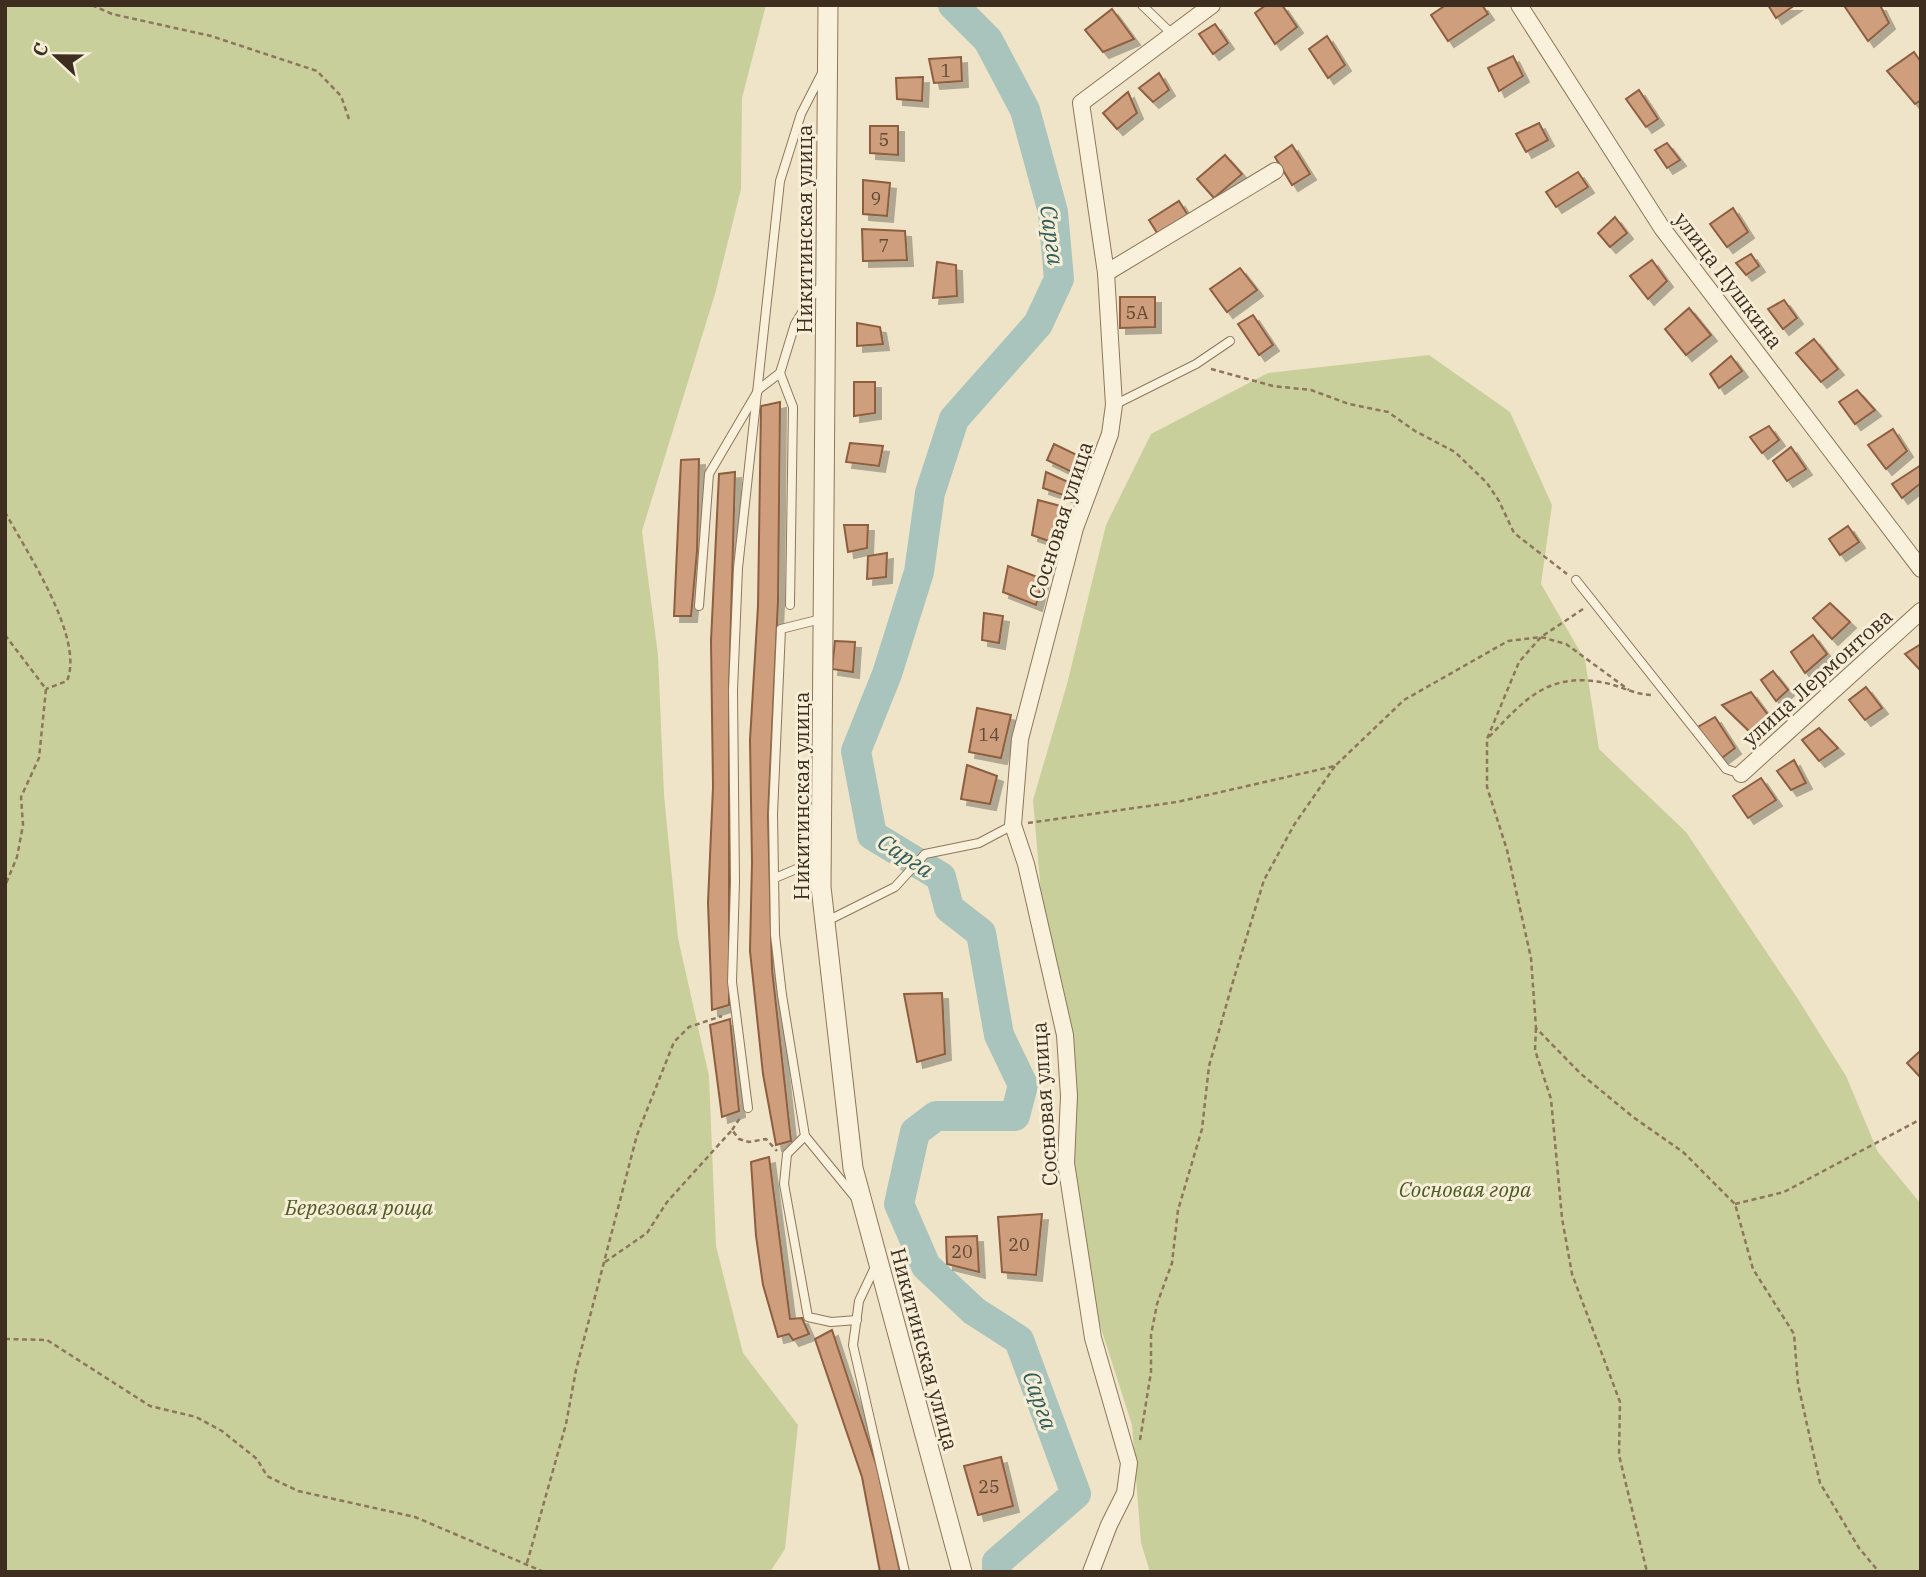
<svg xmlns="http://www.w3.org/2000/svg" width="1926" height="1577" font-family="'IBM Plex Serif',serif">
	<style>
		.green { fill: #c9cf9b }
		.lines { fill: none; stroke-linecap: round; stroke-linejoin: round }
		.river { stroke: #a9c4bc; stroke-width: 30 }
		.building { fill: #cf9f7d; stroke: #8d5f41; stroke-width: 2; filter: url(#shadow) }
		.service-casing { stroke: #8d765c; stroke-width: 10 }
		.minor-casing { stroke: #8d765c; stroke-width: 18 }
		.tertiary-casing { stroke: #8d765c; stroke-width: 21 }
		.path { stroke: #8d765c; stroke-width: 2.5; stroke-dasharray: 5 3.5; stroke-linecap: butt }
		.service { stroke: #faf1dc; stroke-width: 8 }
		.minor { stroke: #faf1dc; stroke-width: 16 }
		.tertiary { stroke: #faf1dc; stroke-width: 19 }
		.labels { text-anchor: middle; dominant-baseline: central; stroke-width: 6; stroke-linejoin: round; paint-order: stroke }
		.number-label { font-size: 18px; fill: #624a37 }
		.street-label { font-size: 21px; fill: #3d2e20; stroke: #f7eed8 }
		.park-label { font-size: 21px; font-style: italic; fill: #4d5a26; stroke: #f7eed8 }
		.water-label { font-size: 23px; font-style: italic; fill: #2f5d5a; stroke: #f7eed8 }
	</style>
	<defs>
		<filter id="shadow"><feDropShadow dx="6" dy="6" stdDeviation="0" flood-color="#0004"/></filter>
	</defs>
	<rect width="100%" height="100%" fill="#f0e4c8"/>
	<g class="green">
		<polygon points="5,5 766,5 742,98 741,189 715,294 642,531 658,655 664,795 678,938 709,1076 716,1246 743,1353 798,1425 785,1549 770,1572 5,1572"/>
		<polygon points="1429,355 1510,412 1552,505 1541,584 1585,660 1599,749 1686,832 1798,999 1846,1076 1878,1152 1921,1204 1921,1572 1150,1572 1141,1543 1132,1425 1099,1322 1073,1163 1075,1055 1042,905 1033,800 1067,684 1106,525 1151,434 1268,373"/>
	</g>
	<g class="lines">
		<polyline class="river" points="953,5 988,40 1025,110 1053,212 1059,279 1038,324 954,419 930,493 919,572 887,674 856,751 872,835 941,877 949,908 981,933 999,1035 1023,1085 1015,1116 936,1116 915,1132 899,1204 926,1266 974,1311 1019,1340 1076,1494 997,1562 997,1572"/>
	</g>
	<g class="building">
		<polygon points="1266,5 1282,5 1297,27 1275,44 1255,13"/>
		<polygon points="1446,5 1482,5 1488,14 1448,41 1431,15"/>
		<polygon points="1768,5 1795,5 1776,18"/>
		<polygon points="1848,5 1880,5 1889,23 1868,41 1845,7"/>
		<polygon points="1112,9 1134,39 1103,52 1085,30"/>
		<polygon points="1215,24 1228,43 1213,54 1199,34"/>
		<polygon points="1327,36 1345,65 1328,78 1309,49"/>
		<polygon points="1914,52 1921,62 1921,100 1915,104 1887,71"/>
		<polygon points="1513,56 1523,76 1499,91 1488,68"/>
		<polygon points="961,57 962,81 934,83 929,59"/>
		<polygon points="1159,73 1169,90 1153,102 1139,88"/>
		<polygon points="923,77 922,101 897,99 896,78"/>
		<polygon points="1639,90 1658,119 1646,127 1626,99"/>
		<polygon points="1128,92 1137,113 1117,129 1103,113"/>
		<polygon points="1539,123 1548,140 1526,152 1516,134"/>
		<polygon points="870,126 898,126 898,155 870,153"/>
		<polygon points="1667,143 1680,160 1667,168 1655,150"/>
		<polygon points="1292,145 1310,174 1292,185 1275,157"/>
		<polygon points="1225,155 1242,174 1214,198 1197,179"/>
		<polygon points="1578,172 1588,187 1556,207 1546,192"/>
		<polygon points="863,180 890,183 887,216 863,214"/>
		<polygon points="1179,201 1189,217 1159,236 1149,220"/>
		<polygon points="1733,208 1748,232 1727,247 1710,224"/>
		<polygon points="1615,217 1627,233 1610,247 1598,233"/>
		<polygon points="862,229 905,231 907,260 863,261"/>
		<polygon points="1751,254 1759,266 1746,275 1736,263"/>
		<polygon points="1652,260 1667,281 1648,299 1630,276"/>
		<polygon points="937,262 956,265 957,296 933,298"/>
		<polygon points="1240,268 1257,290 1227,312 1210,289"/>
		<polygon points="1120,297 1155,297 1155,327 1120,328"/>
		<polygon points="1784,300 1797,318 1783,329 1768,309"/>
		<polygon points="1689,308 1711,335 1686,355 1665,329"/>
		<polygon points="1253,315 1273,345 1259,355 1238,324"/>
		<polygon points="857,323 880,327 883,344 857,346"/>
		<polygon points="1814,339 1838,369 1821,382 1796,353"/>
		<polygon points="1731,356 1742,371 1719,388 1710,374"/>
		<polygon points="854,382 875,382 875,413 854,416"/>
		<polygon points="1857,390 1875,410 1855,424 1839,402"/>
		<polygon points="780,402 778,601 768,815 772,969 791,1141 776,1145 763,1074 750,951 752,862 750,740 758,606 761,406"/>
		<polygon points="1769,426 1779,440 1762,453 1750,437"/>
		<polygon points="1893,429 1907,451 1886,469 1868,445"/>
		<polygon points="850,443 883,446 879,466 846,462"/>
		<polygon points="1054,444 1081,457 1074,473 1047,460"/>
		<polygon points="1791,447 1806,469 1787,481 1773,461"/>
		<polygon points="699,459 697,551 691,616 674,616 681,460"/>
		<polygon points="1921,465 1921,483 1902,498 1892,484"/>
		<polygon points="735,472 729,691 729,1005 712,1010 708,903 713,787 711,641 719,474"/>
		<polygon points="1046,472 1077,486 1072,498 1043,488"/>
		<polygon points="1038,500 1068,508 1054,543 1032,535"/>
		<polygon points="844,525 868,525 867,548 848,552"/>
		<polygon points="1848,526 1859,542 1840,555 1829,539"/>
		<polygon points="887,553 886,577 867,579 868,556"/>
		<polygon points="1008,566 1043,579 1036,605 1003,592"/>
		<polygon points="1830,603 1850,622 1832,639 1813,618"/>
		<polygon points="984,613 1003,616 999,643 982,640"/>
		<polygon points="1813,635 1827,654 1805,673 1791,652"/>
		<polygon points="835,641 855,642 853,672 832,669"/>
		<polygon points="1921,644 1921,671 1905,654"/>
		<polygon points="1773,671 1788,690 1776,701 1761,680"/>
		<polygon points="1866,687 1882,708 1865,720 1849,700"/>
		<polygon points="1751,692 1768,715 1750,732 1722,705"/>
		<polygon points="977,708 1011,715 1001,758 969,752"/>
		<polygon points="1715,717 1735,748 1722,758 1696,728"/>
		<polygon points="1819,728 1838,748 1819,761 1802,740"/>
		<polygon points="1794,760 1806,783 1791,790 1777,771"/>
		<polygon points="967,765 997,776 990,804 961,799"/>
		<polygon points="1761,778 1776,800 1748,818 1733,796"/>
		<polygon points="942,993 945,1054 917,1062 904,994"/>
		<polygon points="730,1019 739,1111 722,1117 710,1025"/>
		<polygon points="1919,1052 1921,1053 1921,1078 1907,1063"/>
		<polygon points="769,1157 790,1319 802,1318 809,1334 793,1340 789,1334 778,1337 763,1285 756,1236 751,1162"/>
		<polygon points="1042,1214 1036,1275 1002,1272 998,1217"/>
		<polygon points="977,1236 979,1272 947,1264 946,1237"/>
		<polygon points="832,1330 877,1467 900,1572 880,1572 862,1477 815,1339"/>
		<polygon points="1001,1457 1013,1506 978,1515 964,1466"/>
	</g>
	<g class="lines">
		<g class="service-casing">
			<g id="service">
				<polyline points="1142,5 1172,34"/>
				<polyline points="1114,405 1196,364 1230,341"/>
				<polyline points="1576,580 1726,769 1741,774"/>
				<polyline points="790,605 793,407 780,373 795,324 812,296 822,285"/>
				<polyline points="699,606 709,474 759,389 780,373"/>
				<polyline points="821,619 781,629 773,814 775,935 782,995 805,1136 854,1196"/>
				<polyline points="775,878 820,859"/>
				<polyline points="827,921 895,887 925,854 979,843 1013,825"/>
				<polyline points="748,1108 732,982 735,882 733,690 738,568 780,181 801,114 822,73"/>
				<polyline points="805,1136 787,1154 784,1184 808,1317 831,1322 857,1320"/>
				<polyline points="875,1267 859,1301 853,1345 905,1572"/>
			</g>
		</g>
		<g class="minor-casing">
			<g id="minor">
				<polyline points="1519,5 1662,228 1921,569"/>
				<polyline points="1106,273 1275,171"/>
				<polyline points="1741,774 1921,611"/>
				<polyline points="1091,1572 1109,1525 1125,1493 1129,1463 1093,1338 1066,1163 1069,1096 1065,1035 1026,864 1013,825 1020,739 1075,528 1110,434 1114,405 1106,273 1081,103 1212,5"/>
			</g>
		</g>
		<g class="tertiary-casing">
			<polyline id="tertiary" points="828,5 821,887 853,1168 962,1572"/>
		</g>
		<g class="path">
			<polyline points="92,5 112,14 211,36 317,71 341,96 350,122"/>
			<polyline points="1211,369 1273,386 1311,390 1349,404 1388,412 1415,431 1455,452 1487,483 1499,501 1514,533 1567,574"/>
			<path d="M5 512C26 551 85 638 67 681L46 689"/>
			<polyline points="1583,609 1541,637 1519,662 1487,739 1487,787 1507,850 1531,958 1536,1028 1581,1074 1633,1117 1683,1152 1735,1204 1753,1269 1794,1334 1798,1384 1820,1483 1859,1548 1879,1572"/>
			<polyline points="5,635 46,689 39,758 21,797 23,825 17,857 5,886"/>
			<path d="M1489 737C1527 697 1550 670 1610 684 1624 688 1638 695 1652 695"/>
			<polyline points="1028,823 1177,802 1335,766 1404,700 1508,641 1541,637 1566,644 1629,690"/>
			<polyline points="1536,1028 1535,1050 1551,1099 1562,1218 1572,1274 1620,1402 1619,1455 1647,1572"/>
			<polyline points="732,1130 740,1118"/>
			<polyline points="1735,1204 1784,1192 1921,1119"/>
			<polyline points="605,1262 647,1233 667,1202 732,1130 739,1139 749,1142 766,1139 777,1151"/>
			<polyline points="5,1339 47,1340 150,1406 196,1417 222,1431 257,1459 267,1476 298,1491 415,1517 544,1572"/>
			<polyline points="1140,1440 1151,1372 1151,1335 1157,1304 1172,1263 1178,1210 1202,1129 1209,1066 1234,978 1264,880 1294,825 1335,766"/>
			<polyline points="527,1563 566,1424 576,1370 637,1135 674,1042 689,1027 722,1016"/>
		</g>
		<use href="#service" class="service"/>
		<use href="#minor" class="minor"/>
		<use href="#tertiary" class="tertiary"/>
	</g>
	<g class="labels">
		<g class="number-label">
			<text x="946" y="70">1</text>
			<text x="884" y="139">5</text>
			<text x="876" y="198">9</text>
			<text x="884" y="245">7</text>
			<text x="1137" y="312">5А</text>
			<text x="989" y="734">14</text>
			<text x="1019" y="1244">20</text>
			<text x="962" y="1251">20</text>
			<text x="989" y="1486">25</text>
		</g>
		<g class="street-label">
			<text transform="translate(804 229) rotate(-90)">Никитинская улица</text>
			<text transform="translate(1729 280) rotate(53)">улица Пушкина</text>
			<text transform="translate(1060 520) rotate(-72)">Сосновая улица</text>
			<text transform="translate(1817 677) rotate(-42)">улица Лермонтова</text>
			<text transform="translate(801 796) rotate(-90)">Никитинская улица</text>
			<text transform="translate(1044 1104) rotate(-94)">Сосновая улица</text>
			<text transform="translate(925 1349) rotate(75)">Никитинская улица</text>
		</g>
		<g class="park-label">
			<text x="1465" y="1189">Сосновая гора</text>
			<text x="359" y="1207">Березовая роща</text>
		</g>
		<g class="water-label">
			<text transform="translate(1053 235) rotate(82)">Сарга</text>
			<text transform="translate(906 855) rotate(33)">Сарга</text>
			<text transform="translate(1041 1400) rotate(70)">Сарга</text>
		</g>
	</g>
	<rect width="1926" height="1577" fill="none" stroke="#3d2e20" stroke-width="14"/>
	<g transform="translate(56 56) rotate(292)" stroke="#f7eed8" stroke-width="5" paint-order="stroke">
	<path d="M0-5L12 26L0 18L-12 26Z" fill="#3d2e20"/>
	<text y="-10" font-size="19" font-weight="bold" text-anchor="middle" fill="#3d2e20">С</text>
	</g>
</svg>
